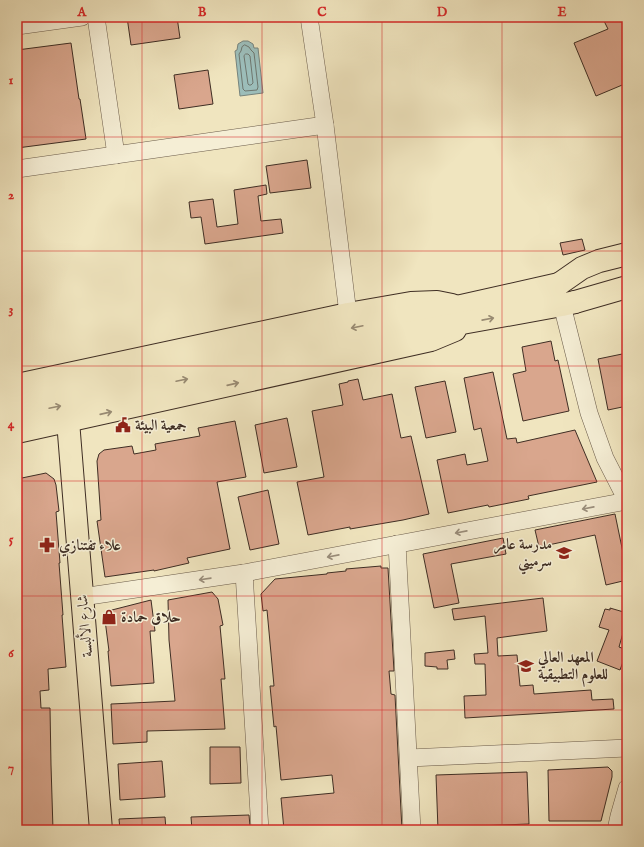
<svg xmlns="http://www.w3.org/2000/svg" width="644" height="847" font-family="'IM FELL English',Amiri,serif">
	<style>
		.water { fill: #9cbdb9; stroke: #77847d }
		.lines { fill: none; stroke-linecap: round; stroke-linejoin: round }
		.shore { stroke: #6e766e; stroke-width: 1 }
		.building { fill: #d9a68d; stroke: #3f2e24 }
		.minor-casing { stroke: #6b5c4b; stroke-width: 18 }
		.major-casing { stroke: #3f2e24; stroke-width: 24 }
		.highway-casing { stroke: #3f2e24; stroke-width: 24 }
		.minor { stroke: #f5eed5; stroke-width: 17 }
		.major { stroke: #f0e5bf; stroke-width: 22 }
		.highway { stroke: #f0e5bf; stroke-width: 22 }
		.oneway { stroke: #988a72 }
		.oneway2 { stroke: #9a8e7c }
		.grid { fill: none; stroke: #d62828; stroke-width: 1; stroke-opacity: 0.55 }
		.labels { text-anchor: middle; dominant-baseline: central; stroke-width: 3; stroke-linejoin: round; paint-order: stroke }
		.poi-label { font-size: 15px; font-weight: bold; fill: #3f2e24; stroke: #f5eed5; text-anchor: start }
		.street-label { font-size: 15px; fill: #3f2e24; stroke: #f5eed5 }
		.neatline { fill: none; stroke: #d62828; stroke-width: 1.5 }
		.grid-label { font-size: 13px; text-anchor: middle; font-weight: bold; fill: #d62828 }
	</style>
	<rect width="100%" height="100%" fill="#f0e5bf"/>
	<filter id="stains"><feTurbulence type="fractalNoise" baseFrequency=".005" numOctaves="4"/><feColorMatrix values="0 0 0 0 .2 0 0 0 0 .09 0 0 0 0 .02 0 0 0 .5 -.17"/></filter>
	<radialGradient id="worn" r=".72"><stop offset=".6" stop-color="#630" stop-opacity="0"/><stop offset="1" stop-color="#630" stop-opacity=".3"/></radialGradient>
	<polygon class="water" points="243,41 248,41 253,44 254,48 258,48 263,93 240,96 235,51 237,50 238,44"/>
	<g class="lines">
		<g class="shore">
			<polygon points="245,45 249,47 251,50 254,53 258,87 257,90 245,91 243,89 239,54 241,51 242,47"/>
			<polygon points="246,54 248,54 250,56 253,83 251,85 249,85 248,84 244,56"/>
		</g>
	</g>
	<g class="building">
		<polygon points="127,17 177,17 180,38 131,45"/>
		<polygon points="602,17 627,17 627,83 596,96 574,43 608,29"/>
		<polygon points="71,43 79,99 80,99 86,139 17,148 17,50"/>
		<polygon points="208,70 213,104 179,109 174,75"/>
		<polygon points="307,160 311,188 270,193 266,166"/>
		<polygon points="266,185 267,194 258,196 261,221 281,219 283,233 205,244 201,217 191,218 189,202 213,199 217,227 238,224 234,190"/>
		<polygon points="582,239 585,250 563,255 560,243"/>
		<polygon points="551,341 555,361 558,360 569,411 523,421 513,374 526,371 522,347"/>
		<polygon points="627,353 627,406 608,410 598,359"/>
		<polygon points="493,372 507,439 516,438 517,443 575,430 597,482 528,496 529,499 489,507 488,505 448,513 437,460 465,454 467,465 488,461 481,428 474,430 464,378"/>
		<polygon points="358,379 363,400 392,394 401,438 411,436 429,514 403,520 350,529 350,527 308,535 297,482 324,477 312,411 343,405 339,384 348,382 348,381"/>
		<polygon points="445,381 456,432 426,438 415,387"/>
		<polygon points="287,418 297,467 264,473 255,425"/>
		<polygon points="235,421 246,477 217,482 230,549 187,558 189,563 154,571 154,570 105,577 97,521 101,520 97,461 99,454 104,450 132,446 134,454 156,450 155,444 200,436 198,428"/>
		<polygon points="46,473 54,479 56,485 59,511 56,512 60,563 59,563 63,615 62,615 66,667 48,669 49,690 40,691 41,708 50,708 51,765 53,830 17,830 17,479"/>
		<polygon points="268,490 279,544 250,550 238,497"/>
		<polygon points="615,514 627,572 627,580 606,585 595,535 539,547 535,530"/>
		<polygon points="503,538 506,554 451,564 459,603 434,608 423,554"/>
		<polygon points="381,566 381,568 388,568 394,671 389,671 391,694 395,695 402,830 284,830 281,798 334,793 332,775 281,780 276,726 274,727 270,686 274,686 267,610 263,611 261,594 275,579 327,574 327,573 346,571 346,569"/>
		<polygon points="212,592 218,599 223,625 220,626 225,679 221,679 225,729 147,731 147,742 113,744 111,704 175,701 169,640 168,600"/>
		<polygon points="543,598 547,631 497,638 498,656 517,655 520,686 533,685 534,694 591,690 592,700 613,699 614,709 465,718 464,696 486,695 485,664 475,664 474,654 488,653 485,616 454,620 452,609"/>
		<polygon points="151,600 155,631 150,631 154,683 111,686 108,651 109,651 105,620 108,611"/>
		<polygon points="610,608 627,613 627,619 619,647 627,650 627,651 620,670 597,661 609,630 599,627 605,609 610,610"/>
		<polygon points="454,650 455,659 447,660 448,669 437,669 437,667 425,666 425,653"/>
		<polygon points="210,747 240,747 241,783 210,784"/>
		<polygon points="162,761 165,797 120,800 118,764"/>
		<polygon points="608,767 612,771 612,777 601,821 549,821 548,770"/>
		<polygon points="527,772 529,824 476,826 477,829 438,830 436,775"/>
		<polygon points="249,815 250,826 236,826 237,830 192,830 191,817"/>
		<polygon points="165,817 166,830 120,830 119,819"/>
	</g>
	<g class="lines">
		<g class="minor-casing">
			<g id="minor">
				<polyline points="96,17 116,155"/>
				<polyline points="309,17 325,125 348,314"/>
				<polyline points="17,26 82,17"/>
				<polyline points="17,169 325,125"/>
				<polyline points="562,305 589,413 605,458 627,501"/>
				<polyline points="397,544 412,830"/>
				<polyline points="244,573 260,830"/>
				<polyline points="82,597 244,573 627,501"/>
				<polyline points="409,758 627,748"/>
				<polyline points="616,830 619,816 627,788"/>
			</g>
		</g>
		<g class="major-casing">
			<g id="major">
				<polyline points="559,284 582,268 599,261 627,254"/>
				<polyline points="575,302 627,287"/>
				<polyline points="17,385 348,314 411,303 437,302 452,305"/>
				<polyline points="68,421 101,830"/>
				<polyline points="17,432 431,340 455,330"/>
			</g>
		</g>
		<g class="highway-casing">
			<g id="highway">
				<polyline points="17,397 461,306 559,284"/>
				<polyline points="17,415 401,334 562,305 575,302"/>
			</g>
		</g>
		<use href="#minor" class="minor"/>
		<use href="#major" class="major"/>
		<use href="#highway" class="highway"/>
	</g>
	<defs><path id="oneway-shaft" d="M-6 0H5M1.5-3L5.5 0L1.5 3" fill="none" stroke-width="1.6" stroke-linecap="round" stroke-linejoin="round"/></defs>
	<g class="oneway">
		<use href="#oneway-shaft" transform="translate(488 319) rotate(-11)"/>
		<use href="#oneway-shaft" transform="translate(357 327) rotate(168)"/>
		<use href="#oneway-shaft" transform="translate(182 380) rotate(-12)"/>
		<use href="#oneway-shaft" transform="translate(233 384) rotate(-13)"/>
		<use href="#oneway-shaft" transform="translate(55 407) rotate(-12)"/>
		<use href="#oneway-shaft" transform="translate(106 413) rotate(-13)"/>
	</g>
	<g class="oneway2">
		<use href="#oneway-shaft" transform="translate(588 508) rotate(169)"/>
		<use href="#oneway-shaft" transform="translate(461 532) rotate(169)"/>
		<use href="#oneway-shaft" transform="translate(333 556) rotate(169)"/>
		<use href="#oneway-shaft" transform="translate(205 579) rotate(172)"/>
	</g>
	<path class="grid" d="M142 17V830M262 17V830M382 17V830M502 17V830M17 137H627M17 251H627M17 366H627M17 481H627M17 596H627M17 710H627"/>
	<defs>
		<g id="civic-bare" transform="scale(1.2)"><path d="M-.6-6.5H3V-4.5H.6V-3L4-1V1h2V6H-6V1h2V-1L-.6-3ZM-1.2 2.5V6h2.4V2.5Z" fill="#8f2418" stroke="#f5eed5" stroke-width="2.5" paint-order="stroke"/></g>
		<g id="pharmacy-bare" transform="scale(1.2)"><path d="M-2-6h4v4h4v4h-4v4h-4v-4h-4v-4h4Z" fill="#8f2418" stroke="#f5eed5" stroke-width="2.5" paint-order="stroke"/></g>
		<g id="school-bare" transform="scale(1.2)"><path d="M0-5L7-2L0 1L-7-2ZM-4 1L0 2.5L4 1V4Q0 6-4 4Z" fill="#8f2418" stroke="#f5eed5" stroke-width="2.5" paint-order="stroke"/></g>
		<g id="shop-bare" transform="scale(1.2)"><path d="M-5-2.5h2.3a2.7 3.5 0 0 1 5.4 0H5L5.5 6h-11ZM-1.5-2.5h3a1.5 2.3 0 0 0-3 0Z" fill="#8f2418" stroke="#f5eed5" stroke-width="2.5" paint-order="stroke"/></g>
		<g id="university-bare" transform="scale(1.2)"><path d="M0-5L7-2L0 1L-7-2ZM-4 1L0 2.5L4 1V4Q0 6-4 4Z" fill="#8f2418" stroke="#f5eed5" stroke-width="2.5" paint-order="stroke"/></g>
	</defs>
	<g fill-rule="evenodd">
		<use href="#civic-bare" x="123" y="425"/>
		<use href="#pharmacy-bare" x="47" y="545"/>
		<use href="#school-bare" x="564" y="553"/>
		<use href="#shop-bare" x="109" y="617"/>
		<use href="#university-bare" x="526" y="666"/>
	</g>
	<g class="labels">
		<g class="poi-label">
			<text x="135" y="425">جمعية البيئة</text>
			<text x="552" y="544" text-anchor="end">مدرسة عامر<tspan x="552" dy="17">سرميني</tspan></text>
			<text x="59" y="545">علاء تفتنازي</text>
			<text x="121" y="617">حلاق حمادة</text>
			<text x="538" y="657">المعهد العالي<tspan x="538" dy="17">للعلوم التطبيقية</tspan></text>
		</g>
		<g class="street-label">
			<text transform="translate(85 626) rotate(-95)">شارع الألبسة</text>
		</g>
	</g>
	<rect width="644" height="847" fill="none" stroke="#f0e5bf" stroke-width="44"/>
	<rect x="22" y="22" width="600" height="803" class="neatline"/>
	<g class="grid-label">
		<text x="82" y="16">A</text>
		<text x="202" y="16">B</text>
		<text x="322" y="16">C</text>
		<text x="442" y="16">D</text>
		<text x="562" y="16">E</text>
		<text x="11" y="84">1</text>
		<text x="11" y="199">2</text>
		<text x="11" y="313">3</text>
		<text x="11" y="428">4</text>
		<text x="11" y="543">5</text>
		<text x="11" y="657">6</text>
		<text x="11" y="772">7</text>
	</g>
	<rect width="100%" height="100%" filter="url(#stains)"/>
	<rect width="100%" height="100%" fill="url(#worn)"/>
</svg>
